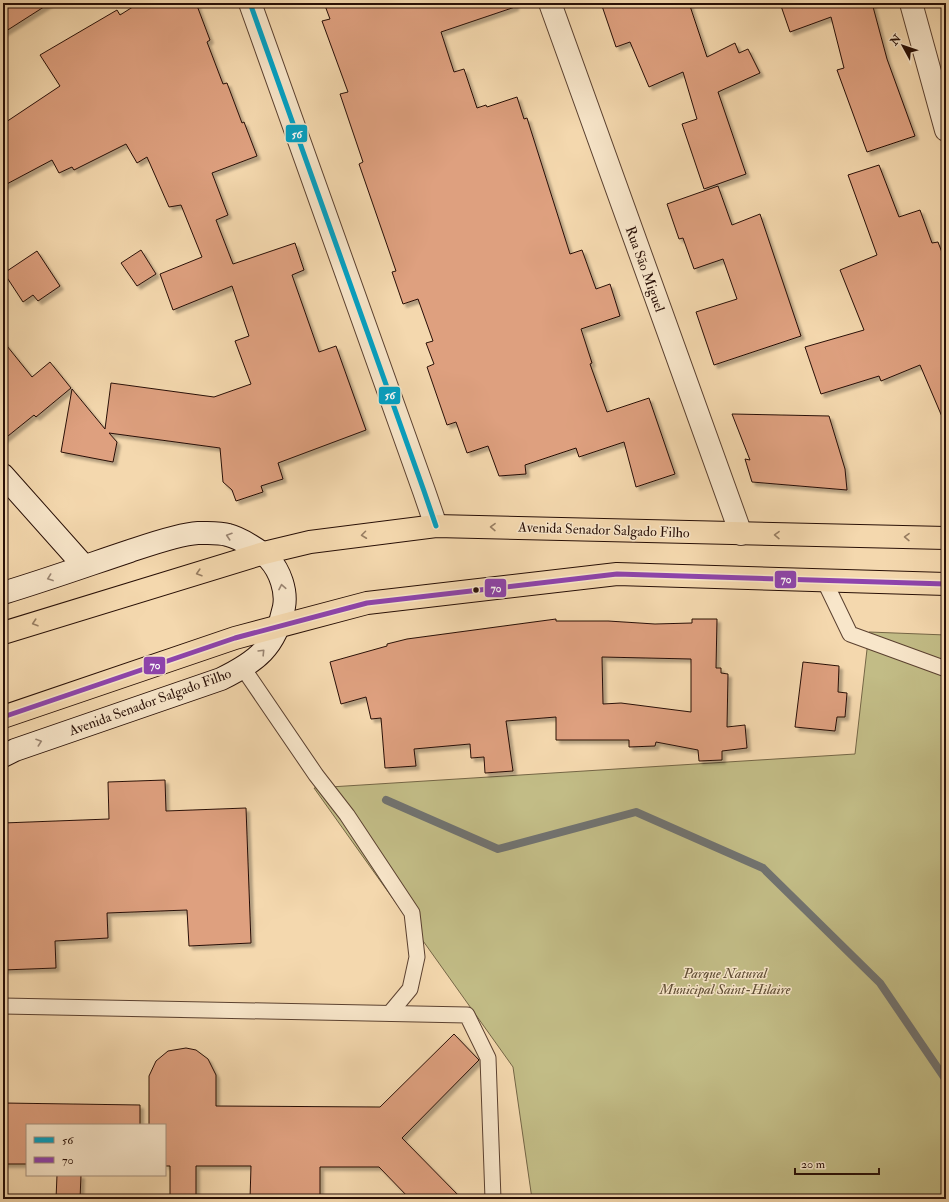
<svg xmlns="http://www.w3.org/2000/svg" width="949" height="1202" font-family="'IM FELL Double Pica',serif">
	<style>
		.green { fill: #c2bc86; stroke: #756646 }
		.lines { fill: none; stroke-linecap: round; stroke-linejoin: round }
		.stream { stroke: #717370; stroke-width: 8 }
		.building { fill: #dea07f; stroke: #280f06; fill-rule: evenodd; filter: url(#shadow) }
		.service-casing { stroke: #5b4130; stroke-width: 17 }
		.minor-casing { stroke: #5b4130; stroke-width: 24 }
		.secondary-casing { stroke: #280f06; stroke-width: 24 }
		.primary-casing { stroke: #280f06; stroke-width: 24 }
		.service { stroke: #f8e6ca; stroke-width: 15 }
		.minor { stroke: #f8e6ca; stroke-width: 22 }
		.secondary { stroke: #f8e6ca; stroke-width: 22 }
		.primary { stroke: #f4d8ae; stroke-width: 22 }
		.bus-1-casing { stroke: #f8e6ca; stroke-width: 8 }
		.bus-2-casing { stroke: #f8e6ca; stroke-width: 8 }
		.bus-1 { stroke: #02a1c4; stroke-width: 5 }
		.bus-2 { stroke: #8e44ad; stroke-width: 5 }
		.oneway { stroke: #987e62 }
		.oneway2 { stroke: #9a8572 }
		.bus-dot { fill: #280f06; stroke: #f8e6ca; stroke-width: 1.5 }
		.labels { text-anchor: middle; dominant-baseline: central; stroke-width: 3; stroke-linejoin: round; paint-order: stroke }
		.street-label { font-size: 14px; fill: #280f06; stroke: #f8e6ca }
		.park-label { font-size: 14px; font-style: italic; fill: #5e4c33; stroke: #f8e6ca }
		.line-badge { stroke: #f8e6ca; stroke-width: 1.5 }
		.badge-label { font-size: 11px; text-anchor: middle; font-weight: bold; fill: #fff }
	</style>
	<defs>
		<filter id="shadow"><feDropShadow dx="3.5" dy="3.5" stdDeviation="1" flood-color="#0004"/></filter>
	</defs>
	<rect width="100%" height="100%" fill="#f4d8ae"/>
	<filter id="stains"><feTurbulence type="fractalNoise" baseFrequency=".005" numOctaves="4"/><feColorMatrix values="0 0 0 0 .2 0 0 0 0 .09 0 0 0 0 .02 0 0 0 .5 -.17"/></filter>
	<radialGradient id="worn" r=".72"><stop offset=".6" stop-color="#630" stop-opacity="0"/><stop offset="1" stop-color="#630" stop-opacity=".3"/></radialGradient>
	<polygon class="green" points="869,632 946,635 946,1199 532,1199 513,1067 314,788 855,754"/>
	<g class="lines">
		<polyline class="stream" points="386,800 498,849 636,812 763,868 880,983 946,1080"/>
	</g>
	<g class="building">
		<polygon points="3,3 50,3 3,33"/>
		<polygon points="139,3 196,3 210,40 207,42 223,84 227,83 242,123 244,122 257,156 212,173 228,215 216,220 233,264 295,243 304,270 292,275 319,352 336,346 366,430 278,463 283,479 261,486 263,492 236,501 232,490 223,482 220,448 109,433 117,442 113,462 61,452 72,389 105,429 111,383 214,397 251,384 235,341 249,336 232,286 173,310 160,274 202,257 181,205 169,207 147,157 137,163 126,144 74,170 72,167 59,173 52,160 3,186 3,124 60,86 40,55 117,10 120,15"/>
		<polygon points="324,3 515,3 515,7 441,32 454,72 464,69 477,108 486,105 487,107 517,97 524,119 527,118 570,254 582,250 596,289 610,284 620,316 581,329 592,363 590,364 607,412 649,398 675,474 636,487 624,442 579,457 576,448 525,465 526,474 499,476 488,446 467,453 456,422 447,425 427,367 434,364 426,343 433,341 418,299 403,304 392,272 396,271 359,164 363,162 340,94 348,92 322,21 330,19"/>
		<polygon points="601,3 689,3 707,57 735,43 739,53 748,49 760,73 718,92 746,174 704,189 682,124 697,119 683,72 649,87 630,42 616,47"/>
		<polygon points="780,3 872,3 887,59 915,136 867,152 837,70 844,68 831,17 790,32"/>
		<polygon points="879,165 899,217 920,210 932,243 938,242 946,263 946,426 920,365 881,381 879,376 821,394 805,347 864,330 840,270 877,255 848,175"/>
		<polygon points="718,186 732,225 760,214 801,336 714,365 696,312 737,299 723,259 694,269 683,238 679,239 667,204"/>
		<polygon points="141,250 156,274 137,286 121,263"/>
		<polygon points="37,251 60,286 38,301 33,295 23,302 4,273"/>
		<polygon points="3,341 32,377 50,362 71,388 36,417 34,415 3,440"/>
		<polygon points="732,414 829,416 845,469 847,490 752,482 745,459 750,460"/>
		<path d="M556 619V621H608L655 624 692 623V619H717L716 668H721V673L728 674 727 727 745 725 747 748 722 751V760L699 761 698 750 656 742 655 746 629 747V740H556V717L506 721 513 771 485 773 484 757 471 758 470 744 414 749 416 766 385 768 381 718 371 719 366 697 341 704 330 662 387 646V644L407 639ZM602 657 691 659V712L621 703 603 704Z"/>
		<polygon points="803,662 839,666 838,692 847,693 845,717 837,717 835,731 795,727"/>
		<polygon points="165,780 166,811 246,808 251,943 189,946 187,910 107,913 108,938 55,941 56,968 3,970 3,823 109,819 108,782"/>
		<polygon points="454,1034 479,1060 402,1138 462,1199 410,1199 379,1167 320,1167 320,1199 250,1199 251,1166 196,1166 196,1199 170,1199 170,1166 165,1166 165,1125 149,1125 149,1076 156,1061 168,1051 186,1048 196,1050 208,1059 216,1075 216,1106 380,1107"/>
		<polygon points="3,1103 140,1105 140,1125 27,1125 27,1164 3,1164"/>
		<polygon points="57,1175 81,1175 80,1199 56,1199"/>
	</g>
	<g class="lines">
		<g class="service-casing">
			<g id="service">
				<polyline points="824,580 850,634 946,669"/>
				<polyline points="243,668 316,775 347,815 412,913 417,957 410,989 390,1013"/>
				<polyline points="3,1006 467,1015 488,1058 493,1199"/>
			</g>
		</g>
		<g class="minor-casing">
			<g id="minor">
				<polyline points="250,3 424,491 436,526"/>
				<polyline points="550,3 741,534"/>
				<polyline points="911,3 946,130"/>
			</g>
		</g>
		<g class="secondary-casing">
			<g id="secondary">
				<polyline points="3,475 84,566"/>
				<path d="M3 593C46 580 88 565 130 551 148 545 179 534 198 533 206 533 219 532 228 535 240 538 261 551 269 559 280 571 287 591 284 607 276 647 256 662 221 679L15 750 3 756"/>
			</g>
		</g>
		<g class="primary-casing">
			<g id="primary">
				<polyline points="3,633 264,553 310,542 436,526 946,538"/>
				<polyline points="3,717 235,638 367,603 617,574 946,584"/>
			</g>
		</g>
		<use href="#service" class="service"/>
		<use href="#minor" class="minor"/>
		<use href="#secondary" class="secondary"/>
		<use href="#primary" class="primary"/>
		<g class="bus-1-casing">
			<polyline id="bus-1" points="250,3 424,491 436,526"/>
		</g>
		<g class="bus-2-casing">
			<polyline id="bus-2" points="3,717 235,638 367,603 617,574 946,584"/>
		</g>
		<use href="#bus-1" class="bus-1"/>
		<use href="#bus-2" class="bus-2"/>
	</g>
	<defs><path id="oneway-chevron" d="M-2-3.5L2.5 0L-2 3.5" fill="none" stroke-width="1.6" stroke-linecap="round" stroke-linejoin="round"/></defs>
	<g class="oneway">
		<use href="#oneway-chevron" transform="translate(493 527) rotate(-179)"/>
		<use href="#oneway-chevron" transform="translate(364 535) rotate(173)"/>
		<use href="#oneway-chevron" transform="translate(777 535) rotate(-179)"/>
		<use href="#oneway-chevron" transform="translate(907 537) rotate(-179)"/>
		<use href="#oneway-chevron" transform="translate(199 573) rotate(163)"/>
		<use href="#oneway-chevron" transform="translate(35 623) rotate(162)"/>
	</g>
	<g class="oneway2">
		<use href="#oneway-chevron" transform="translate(229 536) rotate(-162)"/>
		<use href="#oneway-chevron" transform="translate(50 578) rotate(160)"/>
		<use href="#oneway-chevron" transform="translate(282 587) rotate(-101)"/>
		<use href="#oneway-chevron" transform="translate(262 652) rotate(-46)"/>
		<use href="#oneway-chevron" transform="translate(39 742) rotate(-19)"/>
	</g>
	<circle class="bus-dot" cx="476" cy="590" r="3.5"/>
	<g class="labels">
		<g class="street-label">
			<text transform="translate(645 269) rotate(70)">Rua São Miguel</text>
			<text transform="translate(604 530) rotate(2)">Avenida Senador Salgado Filho</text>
			<text transform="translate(150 702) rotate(-20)">Avenida Senador Salgado Filho</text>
		</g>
		<g class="park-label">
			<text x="725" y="973">Parque Natural<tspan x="725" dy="16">Municipal Saint-Hilaire</tspan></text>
		</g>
	</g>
	<g class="line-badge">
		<rect x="285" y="124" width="23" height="19" rx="4" fill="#02a1c4"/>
		<rect x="378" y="386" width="23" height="19" rx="4" fill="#02a1c4"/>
		<rect x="774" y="570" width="23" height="19" rx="4" fill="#8e44ad"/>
		<rect x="484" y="578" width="23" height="20" rx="4" fill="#8e44ad"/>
		<rect x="143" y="656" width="23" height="19" rx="4" fill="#8e44ad"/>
	</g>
	<g class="badge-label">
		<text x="297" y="138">56</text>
		<text x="390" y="399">56</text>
		<text x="786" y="583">70</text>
		<text x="496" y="592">70</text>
		<text x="155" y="669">70</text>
	</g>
	<rect width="949" height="1202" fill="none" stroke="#f4d8ae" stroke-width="16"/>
	<rect x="4" y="4" width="941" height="1194" fill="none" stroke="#280f06" stroke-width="2"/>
	<rect x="8" y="8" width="933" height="1186" fill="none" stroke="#280f06"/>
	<rect x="26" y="1124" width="140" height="52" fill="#f8e6ca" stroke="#a5907c"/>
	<rect x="34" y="1137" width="20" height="6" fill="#02a1c4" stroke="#a5907c"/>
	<text x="62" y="1144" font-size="12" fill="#280f06">56</text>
	<rect x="34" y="1157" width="20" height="6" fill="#8e44ad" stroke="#a5907c"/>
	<text x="62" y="1164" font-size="12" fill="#280f06">70</text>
	<g transform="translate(903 46) rotate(310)" stroke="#f8e6ca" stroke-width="3" paint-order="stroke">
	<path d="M0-3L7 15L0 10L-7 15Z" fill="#280f06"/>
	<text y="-6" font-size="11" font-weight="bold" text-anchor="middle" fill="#280f06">N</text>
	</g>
	<path d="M795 1168v6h84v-6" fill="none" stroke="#280f06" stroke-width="2"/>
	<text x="801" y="1168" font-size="12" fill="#280f06" stroke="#f8e6ca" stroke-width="3" paint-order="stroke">20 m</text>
	<rect width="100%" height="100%" filter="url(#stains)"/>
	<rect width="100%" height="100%" fill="url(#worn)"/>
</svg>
